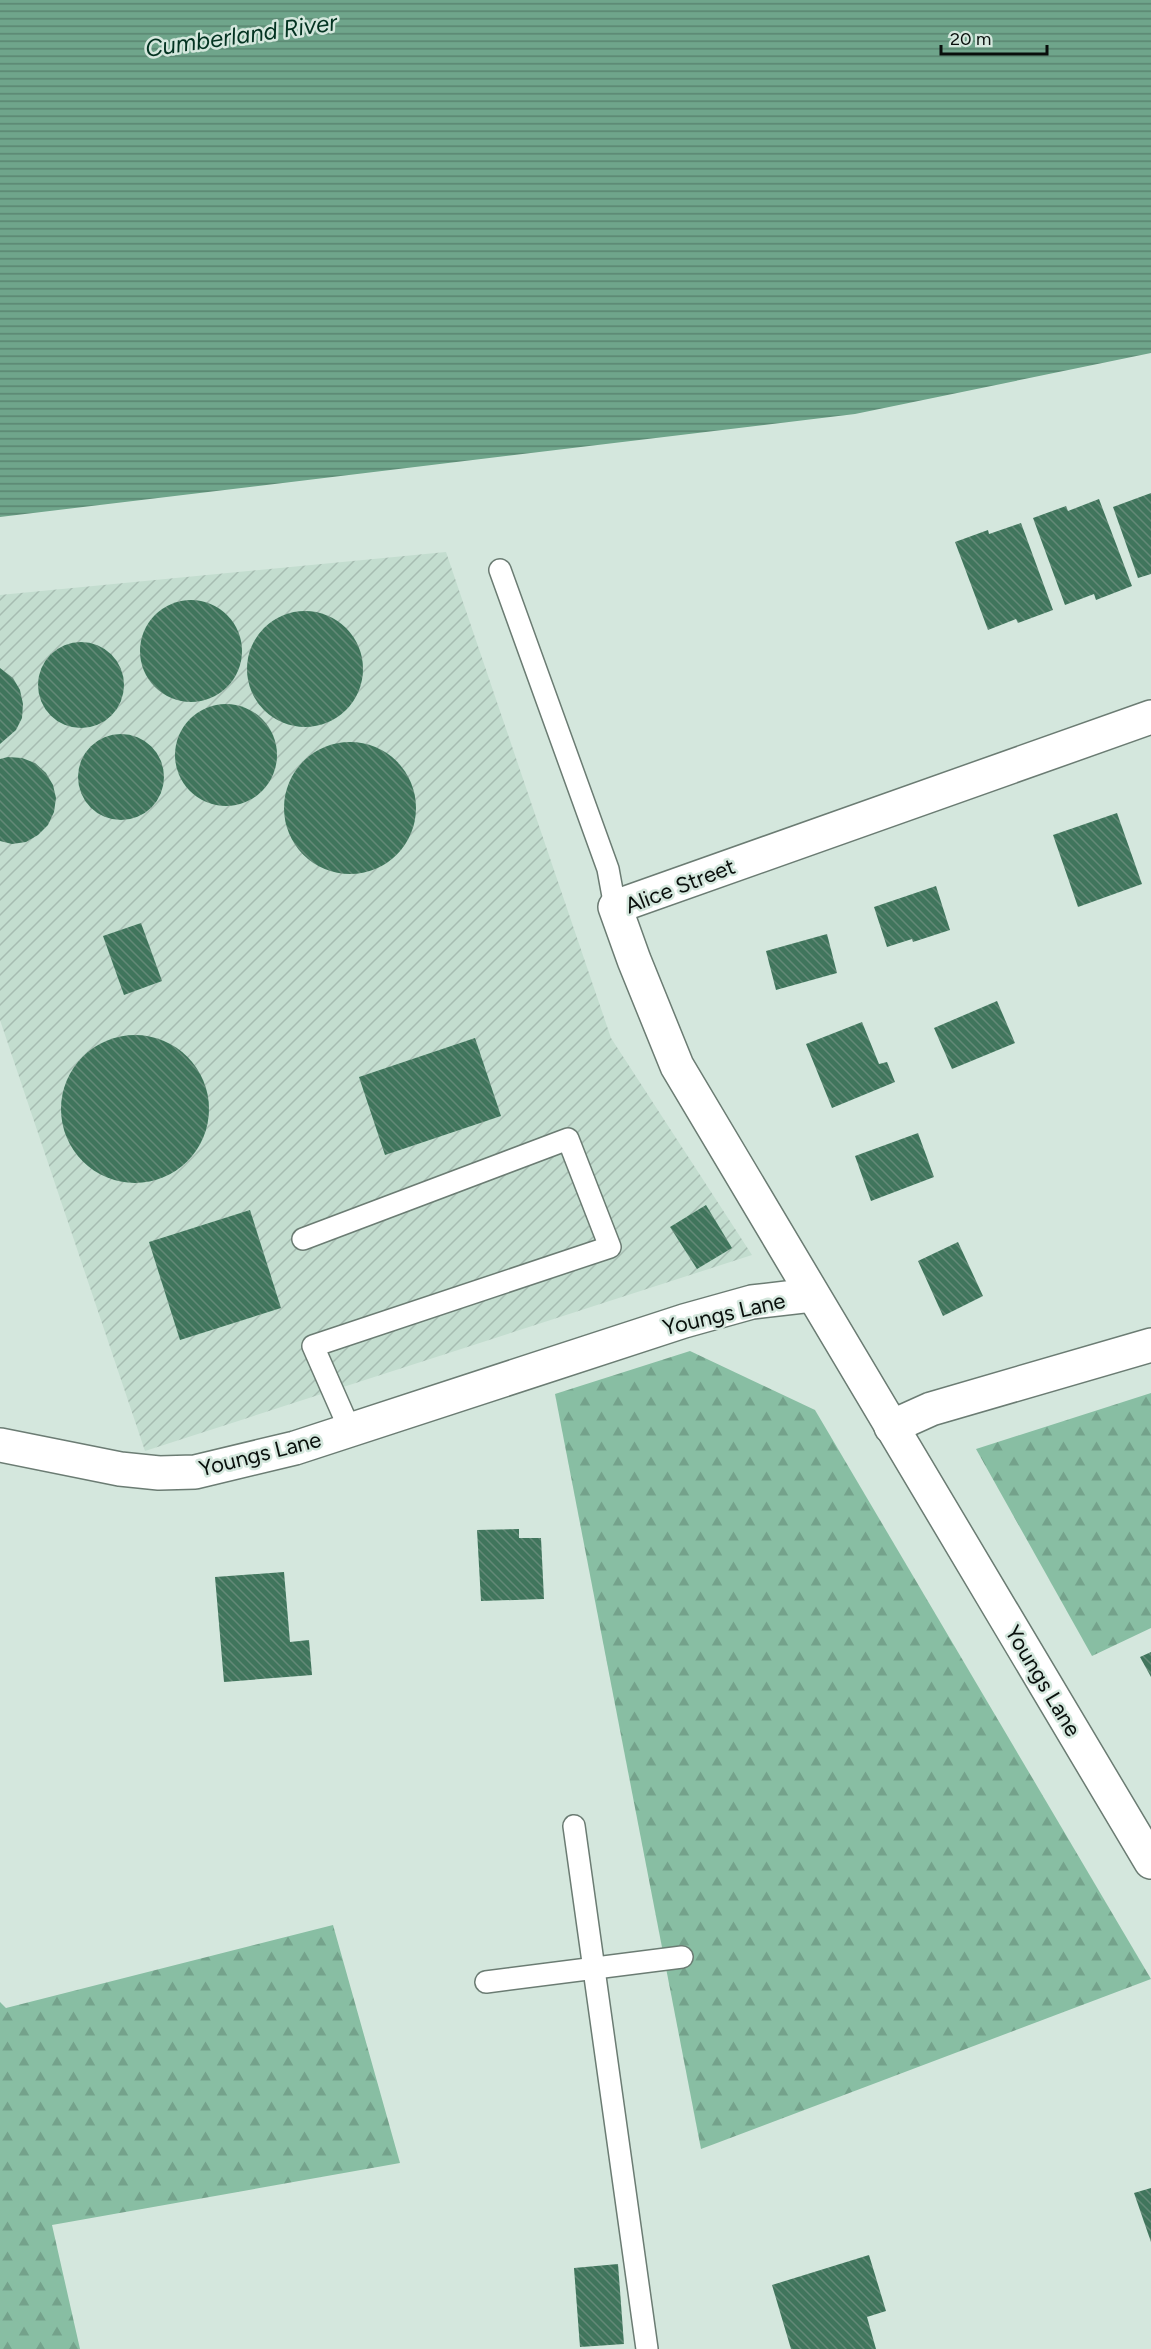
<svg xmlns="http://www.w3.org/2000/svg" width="1151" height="2349" font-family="Figtree,sans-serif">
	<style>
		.industrial { fill: url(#industrial-furrows) }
		.forest { fill: url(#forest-firs) }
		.water { fill: url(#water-rules) }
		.building { fill: url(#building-back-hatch) }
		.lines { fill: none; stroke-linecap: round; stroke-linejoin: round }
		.service-casing { stroke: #6b7c73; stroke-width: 24 }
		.minor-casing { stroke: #6b7c73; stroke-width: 36 }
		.service { stroke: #fff; stroke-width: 21 }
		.minor { stroke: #fff; stroke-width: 33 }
		.labels { text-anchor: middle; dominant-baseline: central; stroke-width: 5; stroke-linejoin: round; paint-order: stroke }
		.street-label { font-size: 22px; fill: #090f0c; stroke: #d4e7dd }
		.water-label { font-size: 24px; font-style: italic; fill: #033321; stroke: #d4e7dd }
	</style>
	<defs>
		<pattern id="industrial-furrows" width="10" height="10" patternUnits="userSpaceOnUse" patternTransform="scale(1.5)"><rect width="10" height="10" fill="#c3ddcf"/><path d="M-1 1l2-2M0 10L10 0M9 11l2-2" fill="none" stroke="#a6bcb1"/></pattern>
		<pattern id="forest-firs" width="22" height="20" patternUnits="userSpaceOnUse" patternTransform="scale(1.5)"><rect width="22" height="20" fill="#88bea3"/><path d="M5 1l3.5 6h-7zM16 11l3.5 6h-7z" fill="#74a28b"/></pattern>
		<pattern id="water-rules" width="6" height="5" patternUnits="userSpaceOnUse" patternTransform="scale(1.5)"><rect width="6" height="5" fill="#6fa58b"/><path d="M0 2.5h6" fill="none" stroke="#598570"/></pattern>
		<pattern id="building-back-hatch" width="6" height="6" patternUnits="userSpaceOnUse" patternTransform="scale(1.5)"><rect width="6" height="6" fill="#40755c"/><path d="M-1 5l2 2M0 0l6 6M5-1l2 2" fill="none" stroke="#638977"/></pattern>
	</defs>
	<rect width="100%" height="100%" fill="#d4e7dd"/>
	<polygon class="industrial" points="446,552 611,1038 752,1255 145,1451 0,1020 0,595"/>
	<g class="forest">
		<polygon points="690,1351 815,1410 1151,1979 701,2149 555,1394"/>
		<polygon points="1151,1393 1151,1628 1092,1656 976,1449"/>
		<polygon points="333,1925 400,2163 52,2225 80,2349 0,2349 0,2002 6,2008"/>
	</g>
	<polygon class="water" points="0,0 1151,0 1151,353 855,414 0,517"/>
	<g class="building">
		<polygon points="1151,493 1151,574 1138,578 1113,507"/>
		<polygon points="1099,499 1132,586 1096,600 1094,594 1065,605 1033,518 1066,506 1068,511"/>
		<polygon points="1021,523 1053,610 1018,623 1016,619 988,630 955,542 988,530 989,534"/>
		<circle cx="191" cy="651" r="51"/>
		<circle cx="305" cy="669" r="58"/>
		<circle cx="81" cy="685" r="43"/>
		<polygon points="0,668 13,678 20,690 23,704 22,718 16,730 0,744"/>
		<circle cx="226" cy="755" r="51"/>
		<circle cx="121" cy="777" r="43"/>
		<circle cx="350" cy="808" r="66"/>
		<polygon points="8,757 22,758 35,763 46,773 53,785 56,798 54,812 48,825 38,835 26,842 12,844 0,841 0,759"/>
		<polygon points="1117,813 1142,884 1078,907 1053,835"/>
		<polygon points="936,886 950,930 913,942 912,939 887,947 874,907"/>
		<polygon points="141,923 162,981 124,995 103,936"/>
		<polygon points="827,934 837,973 776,990 766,951"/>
		<polygon points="997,1001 1015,1043 952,1069 934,1028"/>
		<polygon points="862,1022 879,1064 887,1062 895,1082 832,1108 806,1044"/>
		<circle cx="135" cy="1109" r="74"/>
		<polygon points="475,1038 501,1116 385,1155 359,1077"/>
		<polygon points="918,1133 934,1177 871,1201 855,1156"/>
		<polygon points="706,1205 732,1248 697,1269 670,1227"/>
		<polygon points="250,1210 281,1308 180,1340 149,1242"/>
		<polygon points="958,1242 983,1296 943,1316 918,1261"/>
		<polygon points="519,1529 519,1538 541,1538 544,1599 481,1601 477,1530"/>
		<polygon points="284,1572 290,1642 309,1640 312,1675 224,1682 215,1577"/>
		<polygon points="1151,1652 1151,1677 1140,1657"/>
		<polygon points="1151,2188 1151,2242 1134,2193"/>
		<polygon points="869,2255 886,2311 867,2317 876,2349 791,2349 772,2285"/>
		<polygon points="618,2264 624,2344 580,2347 574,2268"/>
	</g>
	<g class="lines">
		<g class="service-casing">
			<g id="service">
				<polyline points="500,570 608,869 615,907"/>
				<polyline points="303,1239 568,1139 610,1247 313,1346 350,1430"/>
				<polyline points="574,1826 647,2349"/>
				<polyline points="486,1982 682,1957"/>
			</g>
		</g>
		<g class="minor-casing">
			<g id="minor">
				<polyline points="1151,717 615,907 634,960 677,1066 1151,1862"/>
				<polyline points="891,1427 931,1409 1151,1345"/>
				<polyline points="0,1445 120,1469 159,1473 195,1472 295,1448 684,1321 752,1302 812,1295"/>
			</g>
		</g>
		<use href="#service" class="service"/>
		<use href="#minor" class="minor"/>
	</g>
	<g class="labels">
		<g class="street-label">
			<text transform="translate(680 886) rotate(-21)">Alice Street</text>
			<text transform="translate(724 1314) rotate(-13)">Youngs Lane</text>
			<text transform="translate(260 1454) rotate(-14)">Youngs Lane</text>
			<text transform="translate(1043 1681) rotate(59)">Youngs Lane</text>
		</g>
		<g class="water-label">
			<text transform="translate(241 35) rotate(-8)">Cumberland River</text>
		</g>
	</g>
	<path d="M941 45v9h106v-9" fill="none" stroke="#090f0c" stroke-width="3"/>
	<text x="950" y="45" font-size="18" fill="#090f0c" stroke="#d4e7dd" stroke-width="4.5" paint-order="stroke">20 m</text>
</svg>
